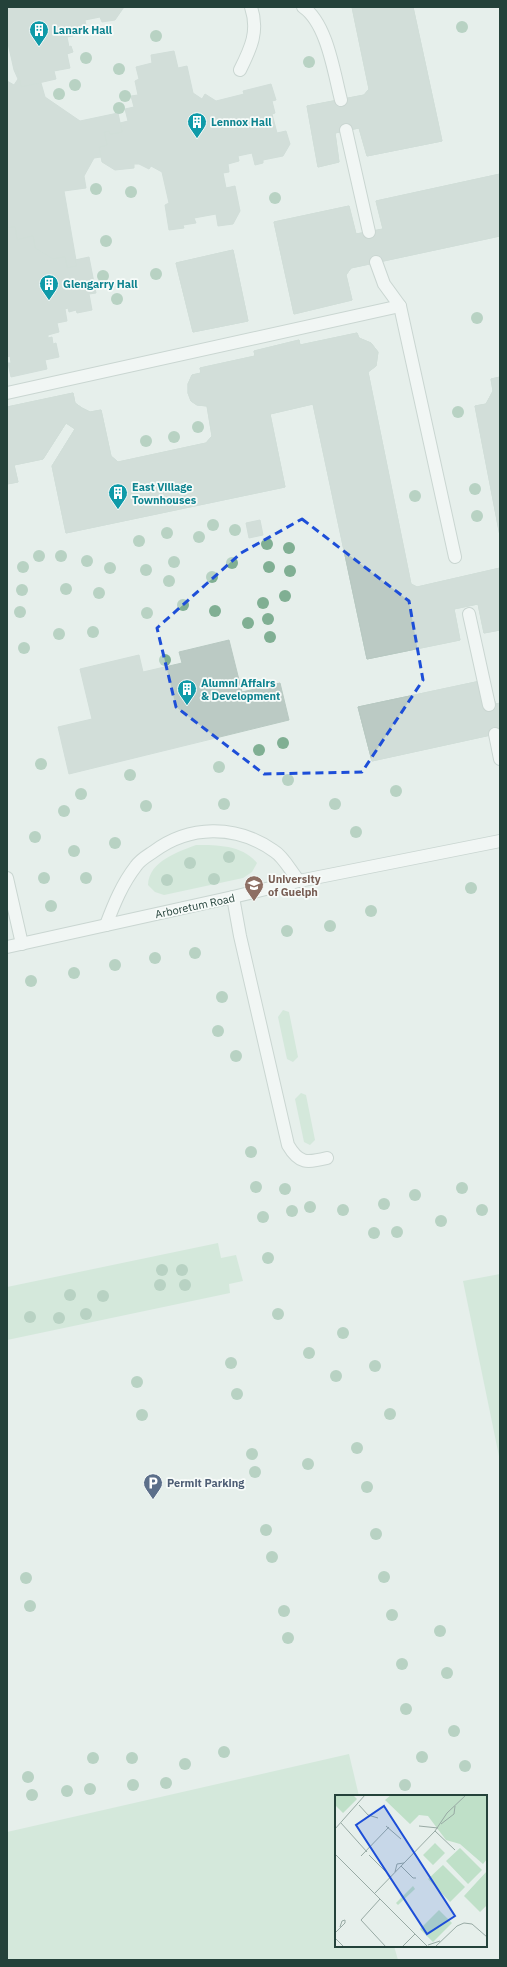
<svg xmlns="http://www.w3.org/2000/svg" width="507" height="1967" font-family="'IBM Plex Sans',sans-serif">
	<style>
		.green { fill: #bfe0c8 }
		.building { fill: #bbcac4; stroke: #b8c9c2 }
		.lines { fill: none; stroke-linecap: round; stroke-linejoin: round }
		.lane-casing { stroke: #a8b8b2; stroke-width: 14 }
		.street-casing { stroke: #a8b8b2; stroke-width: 14 }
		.lane { stroke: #fff; stroke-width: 12 }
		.street { stroke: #fff; stroke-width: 12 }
		.tree { fill: #80af93 }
		.marked { fill: none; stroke: #1d4ed8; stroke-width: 3; stroke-dasharray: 8 5; stroke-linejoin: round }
		.labels { text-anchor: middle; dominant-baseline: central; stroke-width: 3.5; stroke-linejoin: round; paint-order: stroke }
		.culture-label { font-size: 11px; font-weight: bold; fill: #0d838f; stroke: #f7fbf9; text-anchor: start }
		.education-label { font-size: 11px; font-weight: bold; fill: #785e54; stroke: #f7fbf9; text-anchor: start }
		.street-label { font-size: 11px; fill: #24423a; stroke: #f7fbf9 }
		.service-label { font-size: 11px; font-weight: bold; fill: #4e5e75; stroke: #f7fbf9; text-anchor: start }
		.inset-road { fill: none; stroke: #98aaa4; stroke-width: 1 }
		.view { fill: #1d4ed8; fill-opacity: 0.15; stroke: #1d4ed8; stroke-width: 2 }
		.inset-edge { fill: none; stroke: #24423a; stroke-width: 2 }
	</style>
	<rect width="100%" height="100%" fill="#e6efeb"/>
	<g class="green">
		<path d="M196 845C218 845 242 845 257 863L252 872 243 878 164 895 155 892 148 885C149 861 178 852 196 845Z"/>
		<polygon points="283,1010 289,1012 298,1057 293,1062 287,1059 278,1017"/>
		<polygon points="301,1093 306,1095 315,1140 310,1145 304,1142 295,1099"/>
		<polygon points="218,1243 221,1258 236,1255 243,1281 229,1284 230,1293 7,1340 7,1287"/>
		<polygon points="500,1274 500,1461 463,1281"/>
		<polygon points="349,1754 359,1796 336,1796 336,1946 394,1946 398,1960 7,1960 7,1832"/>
	</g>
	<g class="building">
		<polygon points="7,7 124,7 115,20 102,22 100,17 85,20 86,26 71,29 73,36 67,37 69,47 71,46 73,52 67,54 70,68 54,71 56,79 21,87 17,69 14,70 7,39"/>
		<polygon points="352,7 413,7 442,141 367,156 359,128 335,133 339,162 318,167 307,106 364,95 369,89"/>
		<polygon points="352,7 413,7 442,141 367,156 359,128 335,133 339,162 318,167 307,106 364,95 369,89"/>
		<polygon points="174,51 178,68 187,66 193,93 202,99 205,94 216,101 244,94 243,91 271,84 276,100 272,101 275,113 272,114 277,133 286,131 290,144 283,156 263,160 263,163 255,165 252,153 238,156 239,161 228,164 229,172 223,173 226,188 235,186 240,211 233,224 218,226 216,214 194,218 196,223 183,225 184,228 169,230 165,205 169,203 162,172 151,166 149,169 139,164 134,164 134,168 115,170 102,162 99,147 107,145 104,132 109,131 110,134 122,132 120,123 128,121 125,109 134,107 131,96 138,95 135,81 139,79 136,67 152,63 151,55"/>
		<polygon points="17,69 21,87 41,83 45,97 80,121 118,113 122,132 110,134 109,131 104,132 107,145 99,147 101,157 94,158 84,176 86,188 64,191 77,266 67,268 65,257 53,259 35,248 33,236 17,240 15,227 7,228 7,81 14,85 18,79 14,70"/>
		<polygon points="500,174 500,236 351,268 346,275 352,300 294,314 274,222 349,206 356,234 383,229 376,201"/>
		<polygon points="500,174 500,236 351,268 346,275 352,300 294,314 274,222 349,206 356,234 383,229 376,201"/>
		<polygon points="15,227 17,240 33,236 35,248 53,259 65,257 67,268 77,266 75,260 89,257 96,293 89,294 92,310 77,313 76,310 69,312 68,308 65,309 67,321 57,323 59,332 48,335 48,338 52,337 53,344 56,343 59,357 45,360 47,369 11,377 8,363 11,363 10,356 7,357 7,228"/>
		<polygon points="233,250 248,321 193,332 176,263"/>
		<polygon points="233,250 248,321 193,332 176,263"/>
		<polygon points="357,333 359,338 371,343 378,352 376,366 368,372 411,584 417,587 500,568 500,630 484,633 478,604 454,609 460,640 367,659 313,404 270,414 285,487 66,533 52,466 75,429 66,423 43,459 14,465 18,482 7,484 7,407 73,393 75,403 82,408 90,412 101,410 111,456 118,462 206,443 212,436 207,406 197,405 191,401 188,393 188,384 192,375 201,373 200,368 255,356 254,351 299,340 300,345"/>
		<polygon points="357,333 359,338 371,343 378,352 376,366 368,372 411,584 417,587 500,568 500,630 484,633 478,604 454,609 460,640 367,659 313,404 270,414 285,487 66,533 52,466 75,429 66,423 43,459 14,465 18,482 7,484 7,407 73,393 75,403 82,408 90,412 101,410 111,456 118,462 206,443 212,436 207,406 197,405 191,401 188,393 188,384 192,375 201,373 200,368 255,356 254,351 299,340 300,345"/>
		<polygon points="500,377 500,536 475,406 486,404 493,391 491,379"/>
		<polygon points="500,377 500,536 475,406 486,404 493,391 491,379"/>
		<polygon points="260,520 263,535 249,538 246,523"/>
		<polygon points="229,640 242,692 280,683 289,720 69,774 58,727 92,719 80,669 139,655 143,672 182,663 179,652"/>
		<polygon points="485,680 496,704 500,703 500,733 372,761 358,707"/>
		<polygon points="485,680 496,704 500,703 500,733 372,761 358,707"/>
	</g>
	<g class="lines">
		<g class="lane-casing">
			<g id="lane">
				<path d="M303 7C327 23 334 73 341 100"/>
				<path d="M240 70C251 48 259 31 251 7"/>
				<polyline points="346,130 369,232"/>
				<polyline points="376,262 384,284 400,306 455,557"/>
				<polyline points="7,393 400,306"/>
				<polyline points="469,614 489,705"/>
				<polyline points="495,734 500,759"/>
				<polyline points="7,878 22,944"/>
				<path d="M233 897 240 936 288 1145C299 1164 307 1163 327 1158"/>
				<path d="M106 925C114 904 122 884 136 866 140 860 147 856 153 852 189 825 236 824 274 851 284 857 291 872 299 881"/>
			</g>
		</g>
		<g class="street-casing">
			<polyline id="street" points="7,947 233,897 299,881 500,841"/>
		</g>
		<use href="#lane" class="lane"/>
		<use href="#street" class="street"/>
	</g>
	<g class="tree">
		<circle cx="462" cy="27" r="6"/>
		<circle cx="156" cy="36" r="6"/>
		<circle cx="86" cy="58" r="6"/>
		<circle cx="309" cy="62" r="6"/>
		<circle cx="119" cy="69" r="6"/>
		<circle cx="75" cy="85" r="6"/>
		<circle cx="59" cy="94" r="6"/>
		<circle cx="125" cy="96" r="6"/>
		<circle cx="119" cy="108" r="6"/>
		<circle cx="96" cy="189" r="6"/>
		<circle cx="131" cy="192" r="6"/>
		<circle cx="275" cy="198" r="6"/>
		<circle cx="106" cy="241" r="6"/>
		<circle cx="156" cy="274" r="6"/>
		<circle cx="103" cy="276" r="6"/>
		<circle cx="117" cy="299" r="6"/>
		<circle cx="477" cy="318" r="6"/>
		<circle cx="458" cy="412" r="6"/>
		<circle cx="198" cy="427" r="6"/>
		<circle cx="174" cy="437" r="6"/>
		<circle cx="146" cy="441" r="6"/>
		<circle cx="475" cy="489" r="6"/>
		<circle cx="415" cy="496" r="6"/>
		<circle cx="477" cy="516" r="6"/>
		<circle cx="213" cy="525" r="6"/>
		<circle cx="235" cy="530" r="6"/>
		<circle cx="167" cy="533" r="6"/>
		<circle cx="199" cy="537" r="6"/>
		<circle cx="139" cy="541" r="6"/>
		<circle cx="267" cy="544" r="6"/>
		<circle cx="289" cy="548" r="6"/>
		<circle cx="39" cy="556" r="6"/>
		<circle cx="61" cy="556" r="6"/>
		<circle cx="87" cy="561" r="6"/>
		<circle cx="174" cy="562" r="6"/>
		<circle cx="232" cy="563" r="6"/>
		<circle cx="23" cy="567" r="6"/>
		<circle cx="269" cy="567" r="6"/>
		<circle cx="110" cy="568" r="6"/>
		<circle cx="146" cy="570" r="6"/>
		<circle cx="290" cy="571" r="6"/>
		<circle cx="212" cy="577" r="6"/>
		<circle cx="169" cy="581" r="6"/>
		<circle cx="66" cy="589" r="6"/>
		<circle cx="22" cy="590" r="6"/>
		<circle cx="99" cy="593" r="6"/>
		<circle cx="285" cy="596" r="6"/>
		<circle cx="263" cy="603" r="6"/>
		<circle cx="183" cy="605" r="6"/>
		<circle cx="215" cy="611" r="6"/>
		<circle cx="20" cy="612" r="6"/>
		<circle cx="147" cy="613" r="6"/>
		<circle cx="268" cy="619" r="6"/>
		<circle cx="248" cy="623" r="6"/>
		<circle cx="93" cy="632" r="6"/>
		<circle cx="59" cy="634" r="6"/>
		<circle cx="270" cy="637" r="6"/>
		<circle cx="24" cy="648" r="6"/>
		<circle cx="165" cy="660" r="6"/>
		<circle cx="283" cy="743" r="6"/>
		<circle cx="259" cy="750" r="6"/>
		<circle cx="41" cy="764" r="6"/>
		<circle cx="219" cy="767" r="6"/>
		<circle cx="130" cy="775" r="6"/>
		<circle cx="288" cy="780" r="6"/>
		<circle cx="396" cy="791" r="6"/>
		<circle cx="81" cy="794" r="6"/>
		<circle cx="224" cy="804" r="6"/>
		<circle cx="335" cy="804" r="6"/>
		<circle cx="146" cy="806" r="6"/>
		<circle cx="64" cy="811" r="6"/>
		<circle cx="356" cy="832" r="6"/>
		<circle cx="35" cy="837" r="6"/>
		<circle cx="115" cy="843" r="6"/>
		<circle cx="74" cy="851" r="6"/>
		<circle cx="229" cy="857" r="6"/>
		<circle cx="190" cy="863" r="6"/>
		<circle cx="44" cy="878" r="6"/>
		<circle cx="86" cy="878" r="6"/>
		<circle cx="214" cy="879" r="6"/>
		<circle cx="167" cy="880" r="6"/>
		<circle cx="471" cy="888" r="6"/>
		<circle cx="51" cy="906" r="6"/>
		<circle cx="371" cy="911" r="6"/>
		<circle cx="330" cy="926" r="6"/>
		<circle cx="287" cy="931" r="6"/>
		<circle cx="195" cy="953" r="6"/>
		<circle cx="155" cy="958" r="6"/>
		<circle cx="115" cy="965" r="6"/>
		<circle cx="74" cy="973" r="6"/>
		<circle cx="31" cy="981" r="6"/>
		<circle cx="222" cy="997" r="6"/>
		<circle cx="218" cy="1031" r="6"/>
		<circle cx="236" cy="1056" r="6"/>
		<circle cx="251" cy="1152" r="6"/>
		<circle cx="256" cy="1187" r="6"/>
		<circle cx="462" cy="1188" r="6"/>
		<circle cx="285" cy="1189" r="6"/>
		<circle cx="415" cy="1195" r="6"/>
		<circle cx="384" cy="1204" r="6"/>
		<circle cx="310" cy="1207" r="6"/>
		<circle cx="343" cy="1210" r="6"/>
		<circle cx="482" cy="1210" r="6"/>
		<circle cx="292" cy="1211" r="6"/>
		<circle cx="263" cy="1217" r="6"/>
		<circle cx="441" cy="1221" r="6"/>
		<circle cx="397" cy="1232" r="6"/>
		<circle cx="374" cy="1233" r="6"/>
		<circle cx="268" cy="1258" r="6"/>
		<circle cx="162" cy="1270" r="6"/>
		<circle cx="182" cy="1270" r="6"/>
		<circle cx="160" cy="1285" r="6"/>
		<circle cx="185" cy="1285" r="6"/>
		<circle cx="70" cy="1295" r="6"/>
		<circle cx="103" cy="1296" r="6"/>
		<circle cx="86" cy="1314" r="6"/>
		<circle cx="278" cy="1314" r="6"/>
		<circle cx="30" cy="1317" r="6"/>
		<circle cx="59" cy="1318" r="6"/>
		<circle cx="343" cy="1333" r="6"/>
		<circle cx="309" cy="1353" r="6"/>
		<circle cx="231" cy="1363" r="6"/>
		<circle cx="375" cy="1366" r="6"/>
		<circle cx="336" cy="1376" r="6"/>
		<circle cx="137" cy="1382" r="6"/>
		<circle cx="237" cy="1394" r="6"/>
		<circle cx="390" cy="1414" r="6"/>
		<circle cx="142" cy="1415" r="6"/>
		<circle cx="357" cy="1448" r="6"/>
		<circle cx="252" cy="1454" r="6"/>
		<circle cx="308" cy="1464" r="6"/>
		<circle cx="255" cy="1472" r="6"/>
		<circle cx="367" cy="1487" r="6"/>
		<circle cx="266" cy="1530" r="6"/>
		<circle cx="376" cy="1534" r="6"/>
		<circle cx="272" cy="1557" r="6"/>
		<circle cx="384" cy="1577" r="6"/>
		<circle cx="26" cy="1578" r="6"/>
		<circle cx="30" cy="1606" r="6"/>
		<circle cx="284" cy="1611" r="6"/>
		<circle cx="392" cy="1615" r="6"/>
		<circle cx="440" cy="1631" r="6"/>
		<circle cx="288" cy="1638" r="6"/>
		<circle cx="402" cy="1664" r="6"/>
		<circle cx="447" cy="1673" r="6"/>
		<circle cx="406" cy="1709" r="6"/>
		<circle cx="454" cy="1731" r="6"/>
		<circle cx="224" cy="1752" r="6"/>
		<circle cx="422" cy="1757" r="6"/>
		<circle cx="93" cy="1758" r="6"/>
		<circle cx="132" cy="1758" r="6"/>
		<circle cx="185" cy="1764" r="6"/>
		<circle cx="465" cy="1766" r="6"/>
		<circle cx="28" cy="1777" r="6"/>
		<circle cx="166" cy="1783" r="6"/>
		<circle cx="133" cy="1785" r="6"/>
		<circle cx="405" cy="1785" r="6"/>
		<circle cx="90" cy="1789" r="6"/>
		<circle cx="67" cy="1791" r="6"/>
		<circle cx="32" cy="1795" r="6"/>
	</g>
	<path d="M0 0H507V1967H0ZM302 519 409 601 423 680 362 772 264 774 176 707 157 628 241 553Z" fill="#e6efeb" fill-opacity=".55" fill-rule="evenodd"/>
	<path class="marked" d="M302 519 409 601 423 680 362 772 264 774 176 707 157 628 241 553Z"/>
	<defs>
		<g id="building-pin" transform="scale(1)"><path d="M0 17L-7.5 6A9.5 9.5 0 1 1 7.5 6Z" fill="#0f9aa8" stroke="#f7fbf9"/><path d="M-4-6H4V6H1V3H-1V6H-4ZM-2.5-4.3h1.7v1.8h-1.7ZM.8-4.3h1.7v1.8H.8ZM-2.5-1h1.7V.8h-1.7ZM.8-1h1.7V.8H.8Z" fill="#fff"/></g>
		<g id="university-pin" transform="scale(1)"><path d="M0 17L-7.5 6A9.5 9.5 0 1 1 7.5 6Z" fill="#8d6e63" stroke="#f7fbf9"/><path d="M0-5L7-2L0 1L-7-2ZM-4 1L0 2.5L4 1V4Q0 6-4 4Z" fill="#fff"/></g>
		<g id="parking-pin" transform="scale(1)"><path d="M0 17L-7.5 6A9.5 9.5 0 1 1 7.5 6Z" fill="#5c6f8a" stroke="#f7fbf9"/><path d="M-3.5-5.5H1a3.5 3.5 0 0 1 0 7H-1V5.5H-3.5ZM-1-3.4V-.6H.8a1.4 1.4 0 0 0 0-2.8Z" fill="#fff"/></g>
	</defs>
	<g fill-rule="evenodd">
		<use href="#building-pin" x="39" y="30"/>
		<use href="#building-pin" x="197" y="122"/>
		<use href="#building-pin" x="49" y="284"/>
		<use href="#building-pin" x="118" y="493"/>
		<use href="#building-pin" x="187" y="689"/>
		<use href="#university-pin" x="254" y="885"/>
		<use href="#parking-pin" x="153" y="1483"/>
	</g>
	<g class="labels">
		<g class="culture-label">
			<text x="53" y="30">Lanark Hall</text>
			<text x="211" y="122">Lennox Hall</text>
			<text x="63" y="284">Glengarry Hall</text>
			<text x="132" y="487">East Village<tspan x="132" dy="13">Townhouses</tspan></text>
			<text x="201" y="683">Alumni Affairs<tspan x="201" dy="13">&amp; Development</tspan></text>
		</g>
		<g class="education-label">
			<text x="268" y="879">University<tspan x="268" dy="13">of Guelph</tspan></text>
		</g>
		<g class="street-label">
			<text transform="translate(195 906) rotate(-12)">Arboretum Road</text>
		</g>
		<g class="service-label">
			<text x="167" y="1483">Permit Parking</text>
		</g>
	</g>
	<g transform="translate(335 1795)">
		<rect width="152" height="152" fill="#e6efeb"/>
		<path d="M0 0H18L22 4 8 18 0 10ZM56 0H152V64L148 69 125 49 111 45 93 21 84 20 75 29 50 5ZM100 48 110 58 98 70 88 60ZM125 53 147 75 133 89 111 66ZM108 70 130 92 115 107 93 84ZM152 76V110L145 117 129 101ZM78 91 80 94 63 110 61 108ZM104 115 117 128 98 147 85 134Z" fill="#bfe0c8"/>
		<path class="inset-road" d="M24 10 33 20 43 23M6 28 32 57M106 29 119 19 120 11M51 31 66 44M84 31 103 33M0 34 30 0M100 36 120 55M0 59 93 152M34 60 56 82M26 61 54 32M66 71 78 83H81M60 77 62 69 69 68M40 98 100 36 112 18 131 0M45 104 26 125 51 152M0 138 10 128V125L7 126 5 132M0 143 9 152M93 150 105 146M67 152 80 139M100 152 122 131 129 128 137 129 152 142"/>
		<path class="view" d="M49 11 120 121 92 139 21 30Z"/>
		<rect width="152" height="152" class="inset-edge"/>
	</g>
	<rect width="507" height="1967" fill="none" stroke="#24423a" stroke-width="16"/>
</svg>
